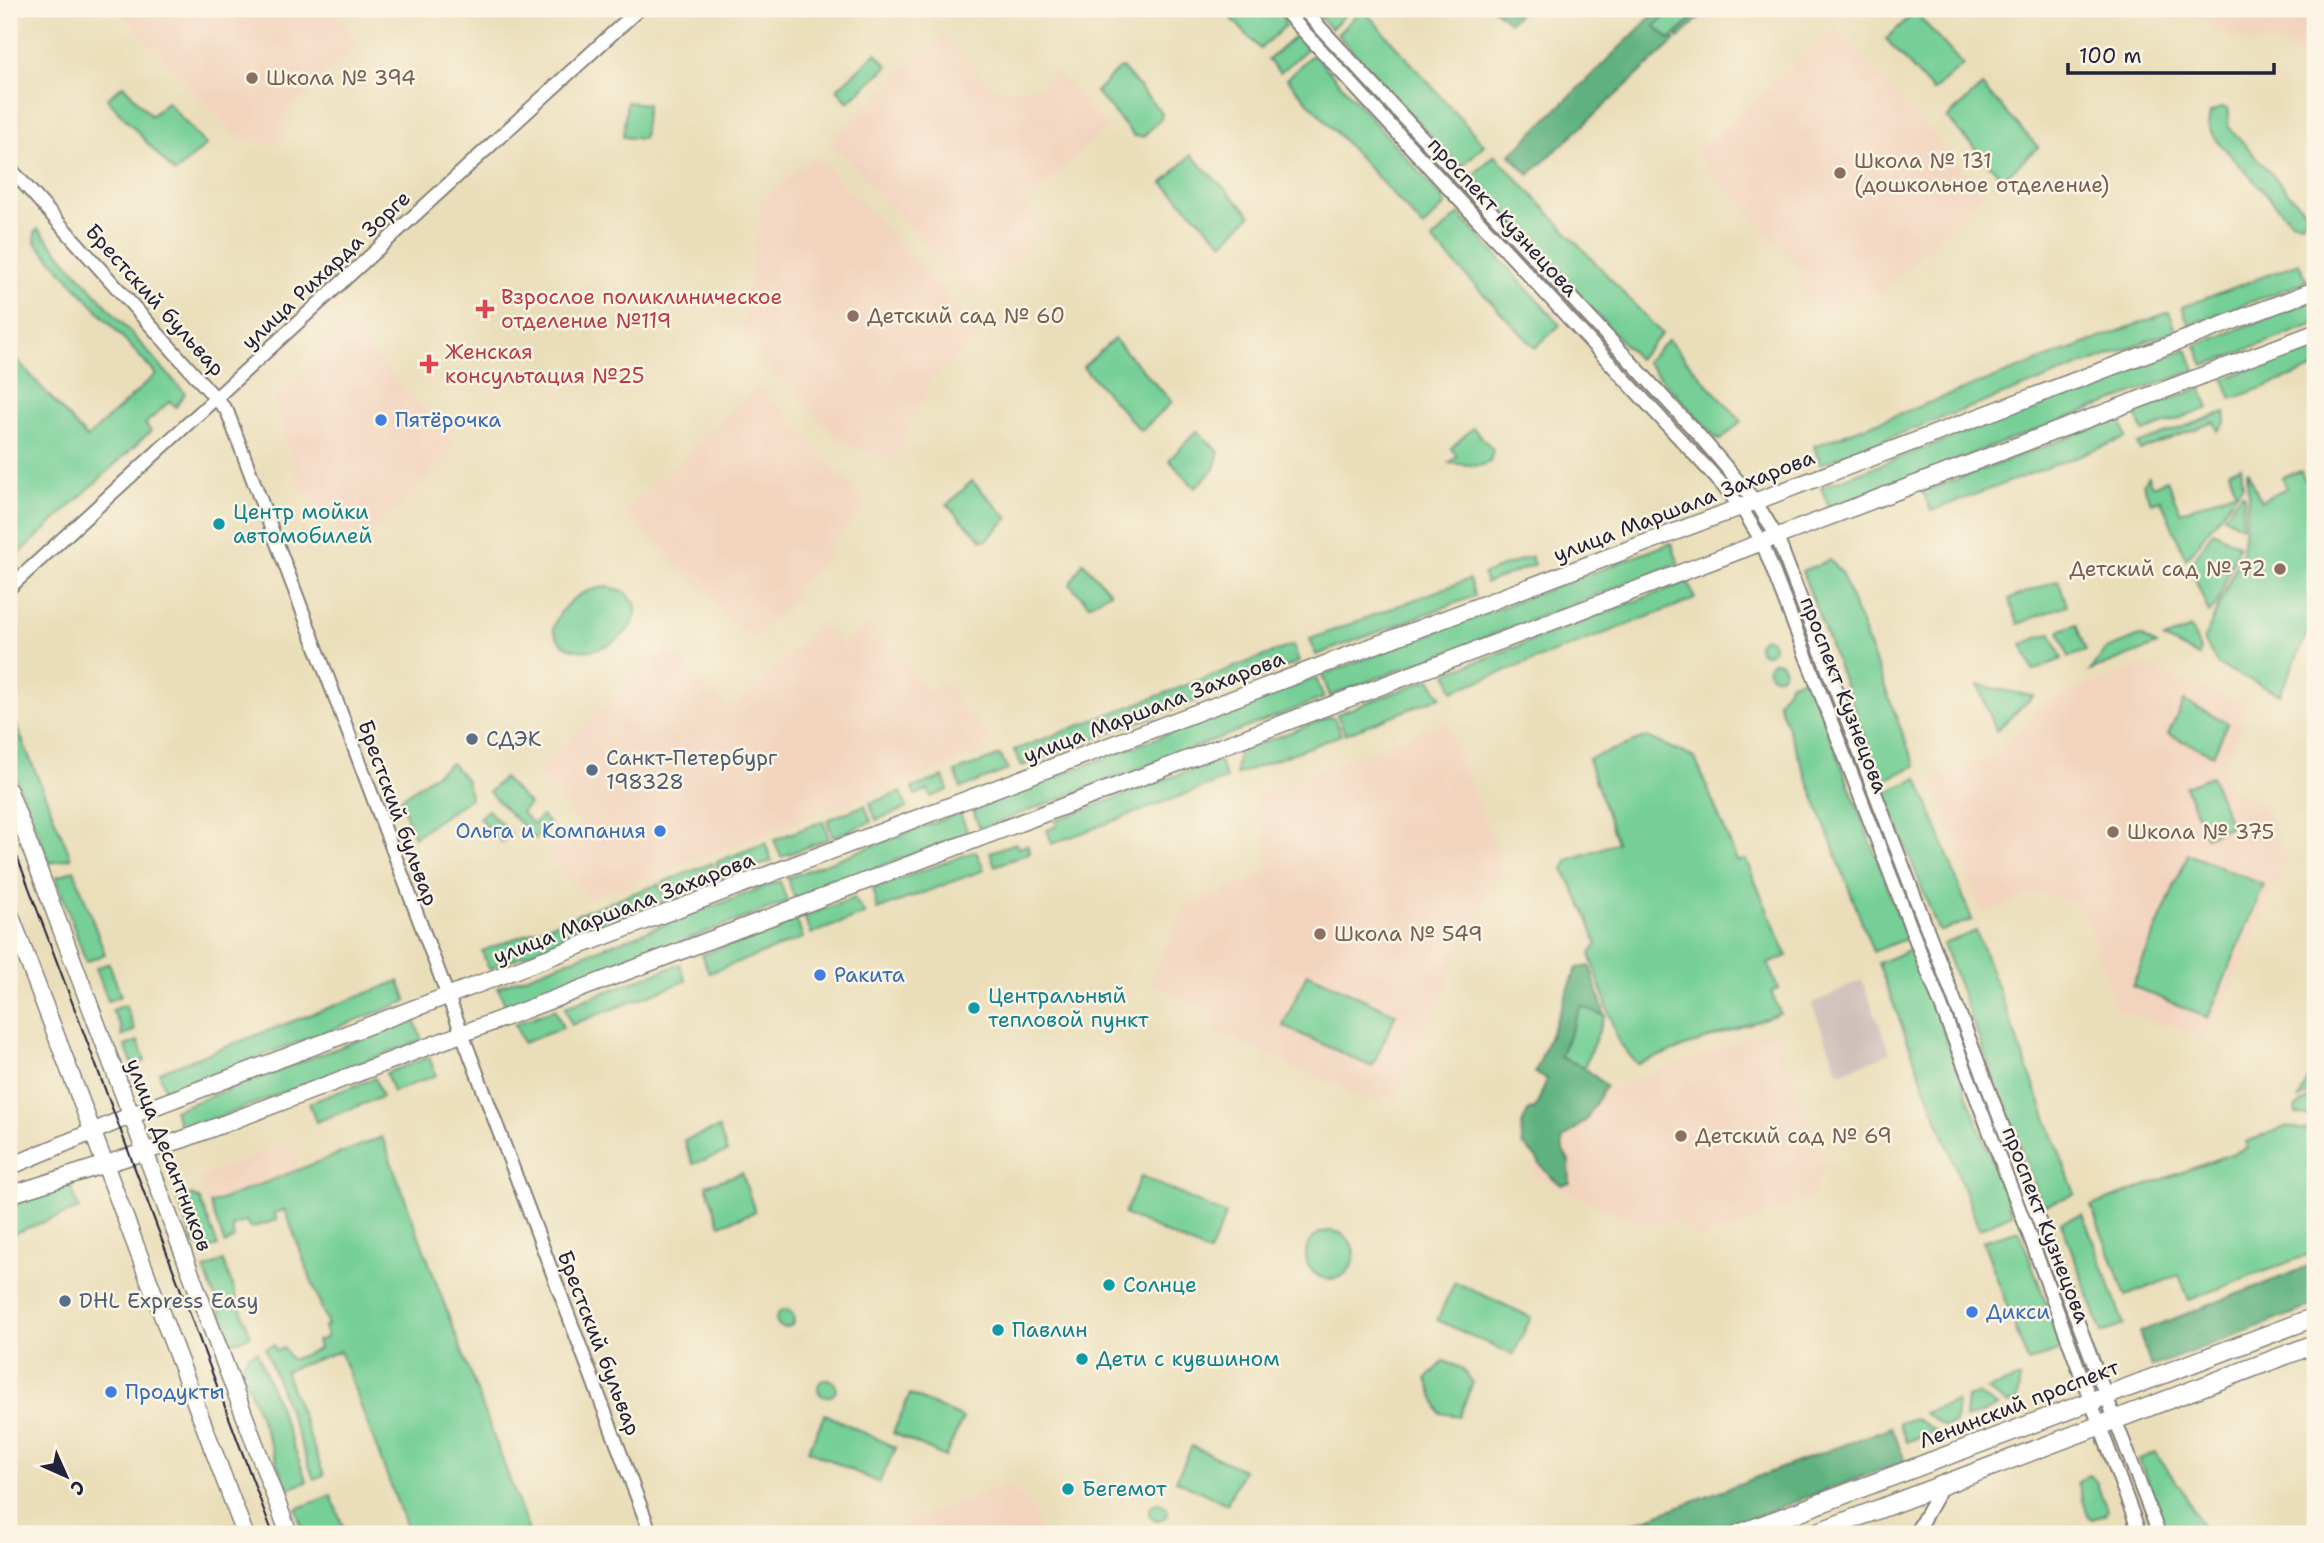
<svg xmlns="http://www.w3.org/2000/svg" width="2324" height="1543" font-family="'Shantell Sans',sans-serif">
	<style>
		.built { fill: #f2d4be }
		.industrial { fill: #cfc0ba }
		.green { fill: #74cf96; stroke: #4b7868; stroke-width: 2 }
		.forest { fill: #5fb27f; stroke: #406a5d; stroke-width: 2 }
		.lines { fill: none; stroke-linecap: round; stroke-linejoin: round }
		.minor-casing { stroke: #86807a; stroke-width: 16 }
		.tertiary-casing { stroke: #86807a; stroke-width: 19 }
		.secondary-casing { stroke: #86807a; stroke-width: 21 }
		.minor { stroke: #fff; stroke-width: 12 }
		.tertiary { stroke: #fff; stroke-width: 16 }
		.secondary { stroke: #fff; stroke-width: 18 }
		.tram { stroke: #22223b; stroke-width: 2 }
		.education-dot { fill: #8d6e63; stroke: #fcf5e5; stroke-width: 2.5 }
		.health-dot { fill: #e0444e; stroke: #fcf5e5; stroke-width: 2.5 }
		.shop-dot { fill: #3f7fe0; stroke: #fcf5e5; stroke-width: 2.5 }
		.culture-dot { fill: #0f9aa8; stroke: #fcf5e5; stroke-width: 2.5 }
		.service-dot { fill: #5c6f8a; stroke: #fcf5e5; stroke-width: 2.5 }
		.labels { text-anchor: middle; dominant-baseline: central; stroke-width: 5; stroke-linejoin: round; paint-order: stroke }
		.education-label { font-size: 21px; fill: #785e54; stroke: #fcf5e5; text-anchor: start }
		.street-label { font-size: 21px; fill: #22223b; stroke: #fcf5e5 }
		.health-label { font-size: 21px; fill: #be3a42; stroke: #fcf5e5; text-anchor: start }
		.shop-label { font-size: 21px; fill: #366cbe; stroke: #fcf5e5; text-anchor: start }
		.culture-label { font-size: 21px; fill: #0d838f; stroke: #fcf5e5; text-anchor: start }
		.service-label { font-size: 21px; fill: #4e5e75; stroke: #fcf5e5; text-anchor: start }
	</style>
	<rect width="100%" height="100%" fill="#fcf5e5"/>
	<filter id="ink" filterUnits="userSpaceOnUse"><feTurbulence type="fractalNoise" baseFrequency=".0143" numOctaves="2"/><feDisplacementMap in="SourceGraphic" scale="14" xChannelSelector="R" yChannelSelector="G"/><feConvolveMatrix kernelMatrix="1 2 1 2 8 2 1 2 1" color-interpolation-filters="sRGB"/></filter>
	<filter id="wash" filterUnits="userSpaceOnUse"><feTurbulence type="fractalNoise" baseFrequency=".00686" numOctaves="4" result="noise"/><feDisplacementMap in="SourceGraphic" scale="28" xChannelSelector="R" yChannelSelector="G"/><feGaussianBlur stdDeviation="1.57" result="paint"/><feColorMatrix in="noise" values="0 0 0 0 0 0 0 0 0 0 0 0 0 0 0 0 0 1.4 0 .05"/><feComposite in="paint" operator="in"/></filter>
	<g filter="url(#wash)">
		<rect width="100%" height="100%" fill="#eadeba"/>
		<g class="built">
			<polygon points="118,9 330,9 359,44 287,112 282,143 241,141"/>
			<polygon points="2193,9 2315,9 2315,76 2287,47 2216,33"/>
			<polygon points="1835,28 1985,192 1884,291 1847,296 1825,316 1796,283 1805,275 1695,154"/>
			<polygon points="942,34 995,89 1035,90 1055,70 1108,127 1024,206 1045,229 974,298 830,142"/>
			<polygon points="815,154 943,288 944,297 980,335 931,381 893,461 839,441 741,336 761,202"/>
			<polygon points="350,328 459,448 356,548 300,489 274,400"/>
			<polygon points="758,385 868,507 827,546 833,552 795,590 798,594 752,640 625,513"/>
			<polygon points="867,623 931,692 941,683 994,741 983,752 589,899 547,855 580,823 535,772 668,646 730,710 821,624 843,647"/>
			<polygon points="2140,665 2245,705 2247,711 2222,769 2228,790 2263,804 2287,860 2212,1032 2201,1037 2116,1009 2086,917 2076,902 2034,893 1982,913 1932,780 1999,755 2042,703"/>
			<polygon points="1446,722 1502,863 1394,1100 1384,1096 1380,1104 1212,1030 1217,1018 1150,982 1183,908 1270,871 1256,794"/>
			<polygon points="1769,1030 1775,1032 1825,1164 1811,1198 1698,1240 1676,1221 1637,1223 1532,1176 1557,1108"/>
			<polygon points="289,1143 300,1169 208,1205 198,1178"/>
			<polygon points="1008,1484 1031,1504 1042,1534 876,1534"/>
		</g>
		<polygon class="industrial" points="1862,980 1890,1053 1839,1073 1812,1004"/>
		<g class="green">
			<polygon points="1223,9 1276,9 1284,18 1285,26 1260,49"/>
			<polygon points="1312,9 1351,9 1331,29"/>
			<polygon points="1363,9 1484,145 1460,168 1337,34"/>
			<polygon points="1673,9 1680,9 1691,20 1670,40 1655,26"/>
			<polygon points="1915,12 1963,65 1933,91 1886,39"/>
			<polygon points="1297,35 1308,48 1280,73 1268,60"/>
			<polygon points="876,53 888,66 848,102 837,89"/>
			<polygon points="1315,55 1443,199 1445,205 1423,227 1287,79 1309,57"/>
			<polygon points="1122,68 1162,113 1161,118 1143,137 1134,136 1096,92 1117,70"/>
			<polygon points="123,85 151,116 167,102 206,145 175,173 107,99"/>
			<polygon points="1982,86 2038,147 2003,179 1947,118"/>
			<polygon points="627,102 647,104 643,139 623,137"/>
			<polygon points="2222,107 2229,110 2228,126 2304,210 2307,216 2302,223 2291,221 2213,136 2208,125 2210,113"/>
			<polygon points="1191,155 1251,215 1223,243 1163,183"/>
			<polygon points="1495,155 1662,334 1638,359 1471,177"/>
			<polygon points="1459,214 1560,325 1535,348 1432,240"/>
			<polygon points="38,229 185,393 176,407 170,401 145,424 151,431 9,563 9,351 87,438 156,374 35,242 35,232"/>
			<polygon points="2299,263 2307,281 2189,325 2182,307"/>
			<polygon points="2315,300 2315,324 2204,366 2196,345"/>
			<polygon points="2169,312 2176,330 1820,464 1814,446"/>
			<polygon points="1114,339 1172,402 1141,431 1083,367"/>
			<polygon points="1668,340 1741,421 1721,440 1717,439 1646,362"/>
			<polygon points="2315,344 2315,368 2232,399 2224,379"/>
			<polygon points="2187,349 2195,370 1829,508 1821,487"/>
			<polygon points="2201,388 2209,408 2143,432 2135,412"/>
			<polygon points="2225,412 2226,422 2218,431 2214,422 2140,450 2137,444"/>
			<polygon points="2120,418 2126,438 1931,511 1923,492"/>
			<polygon points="1473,428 1493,450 1490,462 1479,466 1449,463 1457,456 1451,448"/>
			<polygon points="1197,431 1219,452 1214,469 1195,488 1169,460"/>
			<polygon points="2241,466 2243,485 2186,559 2161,500 2151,503 2143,484 2148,476 2152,486 2167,480 2180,512 2236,491 2229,471"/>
			<polygon points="2247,470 2261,501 2286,488 2282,477 2301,471 2305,481 2315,477 2315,617 2280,694 2218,665 2204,640 2242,552 2248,495"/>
			<polygon points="972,481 1008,518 987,540 982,540 947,505"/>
			<polygon points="2242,493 2244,495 2242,526 2224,516"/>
			<polygon points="2213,531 2239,545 2217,604 2209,613 2190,566"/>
			<polygon points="1671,543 1679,564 1330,696 1322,675"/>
			<polygon points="1531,556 1534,565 1486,583 1483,574"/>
			<polygon points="1830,560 1841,572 1915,766 1884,780 1881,780 1802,571"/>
			<polygon points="1083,562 1110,592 1089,605 1070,584"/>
			<polygon points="1469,579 1475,596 1316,655 1310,639"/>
			<polygon points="2058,580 2067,605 2018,624 2009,599"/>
			<polygon points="1688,581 1695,599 1453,691 1447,673"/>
			<path d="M608 587 624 591 635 602C646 641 566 674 553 628 562 603 581 589 608 587Z"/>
			<polygon points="2076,624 2086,651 2069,657 2059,631"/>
			<polygon points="2191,628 2200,650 2199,656 2164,639"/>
			<polygon points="2051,633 2062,659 2033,671 2022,644"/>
			<polygon points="2140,636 2157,645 2090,671 2106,649"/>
			<circle cx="1766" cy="646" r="8"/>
			<polygon points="1293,645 1299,662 1022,766 1014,750"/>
			<circle cx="1776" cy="669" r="8"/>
			<polygon points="1808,677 1907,938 1873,952 1778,702 1791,683"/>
			<polygon points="1316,678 1324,698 980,829 972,808"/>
			<polygon points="1430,679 1441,697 1345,734 1337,714"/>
			<polygon points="1978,685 2033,696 1996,731"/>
			<polygon points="2184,701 2228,723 2213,755 2168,734"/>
			<polygon points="9,708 71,858 50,863 9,760"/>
			<polygon points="1330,717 1334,718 1341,735 1236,775 1238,752"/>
			<polygon points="1647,737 1695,758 1737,861 1746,860 1787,956 1768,964 1778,989 1771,992 1780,1013 1637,1064 1618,1041 1590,954 1597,944 1586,913 1563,869 1568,860 1617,843 1588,759"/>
			<polygon points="1000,755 1008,770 961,788 955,772"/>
			<polygon points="1214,761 1220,762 1226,779 1052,844 1047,830 1057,826 1055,821"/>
			<polygon points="451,763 467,781 470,798 414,837 400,799"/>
			<polygon points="2211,776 2231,826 2206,837 2185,786"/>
			<polygon points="943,777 948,790 931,797 928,790 915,795 912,788"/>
			<polygon points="503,778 529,804 521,812 533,824 542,816 550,825 535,839 489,792"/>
			<polygon points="1918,778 1972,920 1941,931 1938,930 1886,795 1889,791"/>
			<polygon points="901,792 907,808 876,820 870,803"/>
			<polygon points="865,805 871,822 833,837 827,820"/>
			<polygon points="488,810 511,834 502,842 479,818"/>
			<polygon points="960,813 968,833 795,899 787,878"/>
			<polygon points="823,821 829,839 781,857 774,840"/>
			<polygon points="765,843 772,861 723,879 716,862"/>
			<polygon points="1016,843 1018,848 1027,845 1030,853 995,866 990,852"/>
			<polygon points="976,851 984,870 877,910 873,889"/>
			<polygon points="2188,854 2264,885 2208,1018 2132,986"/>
			<polygon points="712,863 719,881 669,899 663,882"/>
			<polygon points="74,870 105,954 86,962 56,877"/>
			<polygon points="780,881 787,902 506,1007 498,987"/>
			<polygon points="659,884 665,901 615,919 609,902"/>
			<polygon points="854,898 865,914 811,934 804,916"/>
			<polygon points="605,904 611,921 489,969 482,951"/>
			<polygon points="796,919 803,938 709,973 702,955"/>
			<polygon points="1976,931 2075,1194 2046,1205 2042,1204 1943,944"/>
			<polygon points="1912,949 2012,1214 1979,1229 1878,963"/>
			<polygon points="109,963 121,996 108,1001 96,968"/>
			<polygon points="680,964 686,981 571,1025 565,1007"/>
			<polygon points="1307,973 1396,1014 1372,1067 1283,1026"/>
			<polygon points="399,981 407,1001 166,1092 159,1072"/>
			<polygon points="125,1005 135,1030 122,1036 121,1027 112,1010"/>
			<polygon points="1581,1006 1605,1016 1584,1067 1560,1057"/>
			<polygon points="555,1009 563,1028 523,1043 515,1024"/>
			<polygon points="414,1019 422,1040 182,1131 174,1110"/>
			<polygon points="138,1041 145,1061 133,1065 125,1046"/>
			<polygon points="429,1057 436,1075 393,1092 386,1073"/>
			<polygon points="2315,1064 2315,1090 2299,1099"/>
			<polygon points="375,1078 382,1097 316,1122 309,1103"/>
			<polygon points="2315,1095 2315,1117 2296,1114 2295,1108"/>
			<polygon points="2285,1127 2315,1131 2315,1252 2189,1300 2179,1275 2126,1296 2091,1206 2247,1148 2246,1142"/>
			<polygon points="719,1128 727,1152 693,1164 684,1140"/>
			<polygon points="382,1137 530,1534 409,1534 340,1351 285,1371 324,1475 314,1479 265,1348 274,1345 276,1351 284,1348 291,1360 319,1349 317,1341 327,1337 324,1327 328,1325 285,1210 274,1213 277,1220 250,1228 246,1221 232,1226 234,1238 225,1244 210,1204"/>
			<polygon points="742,1173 755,1212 720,1225 706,1185"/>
			<polygon points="1141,1176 1226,1215 1209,1253 1124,1214"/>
			<polygon points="70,1184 79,1209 9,1235 9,1207"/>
			<polygon points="192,1195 200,1200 218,1246 206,1249 194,1244 178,1200"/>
			<polygon points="2083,1214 2124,1325 2102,1333 2061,1222"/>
			<polygon points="2019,1230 2063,1349 2028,1362 1983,1241"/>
			<circle cx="1330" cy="1255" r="24"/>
			<polygon points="223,1261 251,1336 232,1342 204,1269"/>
			<polygon points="1455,1282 1531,1317 1513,1355 1437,1320"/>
			<circle cx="785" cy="1319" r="9"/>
			<polygon points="257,1351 307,1482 287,1489 241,1367 247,1356"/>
			<polygon points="1444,1361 1461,1368 1473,1383 1459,1416 1440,1413 1427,1379"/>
			<polygon points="2020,1378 2017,1400 2007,1404 1987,1390"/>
			<circle cx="827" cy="1388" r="9"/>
			<polygon points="910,1394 963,1418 945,1457 893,1433"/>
			<polygon points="1977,1394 1998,1407 1965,1419 1967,1398"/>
			<polygon points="1957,1401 1955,1423 1945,1427 1924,1413"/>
			<polygon points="825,1414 896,1448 879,1483 808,1450"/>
			<polygon points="1914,1418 1936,1431 1906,1442 1899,1423"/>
			<polygon points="1192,1446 1243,1470 1227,1504 1176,1480"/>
			<polygon points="2155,1453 2181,1488 2205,1532 2198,1533 2194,1525 2166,1531 2139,1459"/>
			<polygon points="2089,1475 2096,1481 2107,1510 2105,1515 2092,1519 2088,1515 2077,1483"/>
			<polygon points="331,1495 346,1534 304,1534 296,1509"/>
			<circle cx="1158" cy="1512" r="9"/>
		</g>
		<g class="forest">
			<polygon points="1494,9 1525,9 1509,22"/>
			<polygon points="1659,9 1673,9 1655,26 1670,40 1673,38 1676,40 1529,175 1510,155"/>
			<polygon points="1680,9 1708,9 1679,38 1676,35 1691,20"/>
			<path d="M1590 966 1605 1016 1581 1006 1560 1057 1584 1067 1606 1086 1585 1121 1562 1140 1563 1151 1569 1161 1570 1183 1562 1185C1540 1173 1541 1157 1523 1145 1520 1131 1521 1122 1529 1110L1535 1109 1547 1079 1535 1073 1577 968Z"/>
			<polygon points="2315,1264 2315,1305 2151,1367 2139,1332"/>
			<polygon points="1891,1427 1905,1461 1707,1534 1605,1534"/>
		</g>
	</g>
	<g filter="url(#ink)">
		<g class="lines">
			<g class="minor-casing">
				<g id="minor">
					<polyline points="1283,9 1717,479 1741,507 1762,542 2024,1221 2140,1534"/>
					<polyline points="1303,9 1697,433 1756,502 1777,537 2159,1534"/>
					<polyline points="9,167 227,411 651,1534"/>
					<polyline points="9,588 639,9"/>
					<polyline points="1915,1534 1942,1486"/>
				</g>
			</g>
			<g class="tertiary-casing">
				<g id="tertiary">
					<polyline points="9,791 289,1534"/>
					<polyline points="9,911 245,1534"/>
					<polyline points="9,1167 132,1115 2315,290"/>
					<polyline points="9,1195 181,1140 2315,333"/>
				</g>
			</g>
			<g class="secondary-casing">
				<g id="secondary">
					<polyline points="1739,1534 2315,1317"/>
					<polyline points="1813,1534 2315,1344"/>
				</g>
			</g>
			<use href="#minor" class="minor"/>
			<use href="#tertiary" class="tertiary"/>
			<use href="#secondary" class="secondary"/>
			<polyline class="tram" points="9,835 273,1534"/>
		</g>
	</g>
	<g class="education-dot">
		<circle cx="252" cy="78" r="7"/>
		<circle cx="1840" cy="173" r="7"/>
		<circle cx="853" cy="316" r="7"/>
		<circle cx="2280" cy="569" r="7"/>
		<circle cx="2113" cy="832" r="7"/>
		<circle cx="1320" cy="934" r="7"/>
		<circle cx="1681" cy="1136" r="7"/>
	</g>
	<g class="health-dot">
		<path d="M481.5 298.5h7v7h7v7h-7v7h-7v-7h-7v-7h7z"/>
		<path d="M425.5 353.5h7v7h7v7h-7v7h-7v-7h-7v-7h7z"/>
	</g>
	<g class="shop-dot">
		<circle cx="381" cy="420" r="7"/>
		<circle cx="660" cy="831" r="7"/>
		<circle cx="820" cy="975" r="7"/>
		<circle cx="1972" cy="1312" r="7"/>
		<circle cx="111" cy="1392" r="7"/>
	</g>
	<g class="culture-dot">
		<circle cx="219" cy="524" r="7"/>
		<circle cx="974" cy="1008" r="7"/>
		<circle cx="1109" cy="1285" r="7"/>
		<circle cx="998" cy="1330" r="7"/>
		<circle cx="1082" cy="1359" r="7"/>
		<circle cx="1068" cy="1489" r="7"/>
	</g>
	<g class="service-dot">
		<circle cx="472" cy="739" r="7"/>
		<circle cx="592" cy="770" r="7"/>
		<circle cx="65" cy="1301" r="7"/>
	</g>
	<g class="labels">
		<g class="education-label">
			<text x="266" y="78">Школа № 394</text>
			<text x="1854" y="161">Школа № 131<tspan x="1854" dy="24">(дошкольное отделение)</tspan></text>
			<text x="867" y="316">Детский сад № 60</text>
			<text x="2266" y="569" text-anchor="end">Детский сад № 72</text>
			<text x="2127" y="832">Школа № 375</text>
			<text x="1334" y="934">Школа № 549</text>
			<text x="1695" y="1136">Детский сад № 69</text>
		</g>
		<g class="street-label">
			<text transform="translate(1503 217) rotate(47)">проспект Кузнецова</text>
			<text transform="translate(326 270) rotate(-43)">улица Рихарда Зорге</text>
			<text transform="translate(155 300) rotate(48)">Брестский бульвар</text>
			<text transform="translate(1684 506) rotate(-21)">улица Маршала Захарова</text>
			<text transform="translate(1844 695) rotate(69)">проспект Кузнецова</text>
			<text transform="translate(1154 707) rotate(-21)">улица Маршала Захарова</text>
			<text transform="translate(398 813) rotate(70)">Брестский бульвар</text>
			<text transform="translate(624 908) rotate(-21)">улица Маршала Захарова</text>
			<text transform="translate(169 1155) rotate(69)">улица Десантников</text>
			<text transform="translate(2046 1225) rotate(69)">проспект Кузнецова</text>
			<text transform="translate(599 1343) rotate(69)">Брестский бульвар</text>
			<text transform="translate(2019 1404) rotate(-21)">Ленинский проспект</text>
		</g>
		<g class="health-label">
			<text x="501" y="297">Взрослое поликлиническое<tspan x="501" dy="24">отделение №119</tspan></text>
			<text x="445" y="352">Женская<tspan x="445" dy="24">консультация №25</tspan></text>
		</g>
		<g class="shop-label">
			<text x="395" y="420">Пятёрочка</text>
			<text x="646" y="831" text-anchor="end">Ольга и Компания</text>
			<text x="834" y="975">Ракита</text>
			<text x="1986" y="1312">Дикси</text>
			<text x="125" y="1392">Продукты</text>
		</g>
		<g class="culture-label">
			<text x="233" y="512">Центр мойки<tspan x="233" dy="24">автомобилей</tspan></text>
			<text x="988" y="996">Центральный<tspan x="988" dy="24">тепловой пункт</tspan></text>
			<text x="1123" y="1285">Солнце</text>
			<text x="1012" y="1330">Павлин</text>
			<text x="1096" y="1359">Дети с кувшином</text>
			<text x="1082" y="1489">Бегемот</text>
		</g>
		<g class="service-label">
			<text x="486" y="739">СДЭК</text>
			<text x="606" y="758">Санкт-Петербург<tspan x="606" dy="24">198328</tspan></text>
			<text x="79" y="1301">DHL Express Easy</text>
		</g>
	</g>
	<rect width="2324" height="1543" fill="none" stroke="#fcf5e5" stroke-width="35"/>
	<g transform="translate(66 1476) rotate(135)" stroke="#fcf5e5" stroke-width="5" paint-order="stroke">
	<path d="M0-5L12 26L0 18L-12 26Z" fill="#22223b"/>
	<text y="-10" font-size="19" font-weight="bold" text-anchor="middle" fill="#22223b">С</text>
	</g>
	<path d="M2068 63v10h206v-10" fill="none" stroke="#22223b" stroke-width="3.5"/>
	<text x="2079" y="63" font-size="21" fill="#22223b" stroke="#fcf5e5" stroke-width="5" paint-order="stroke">100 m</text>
</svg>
